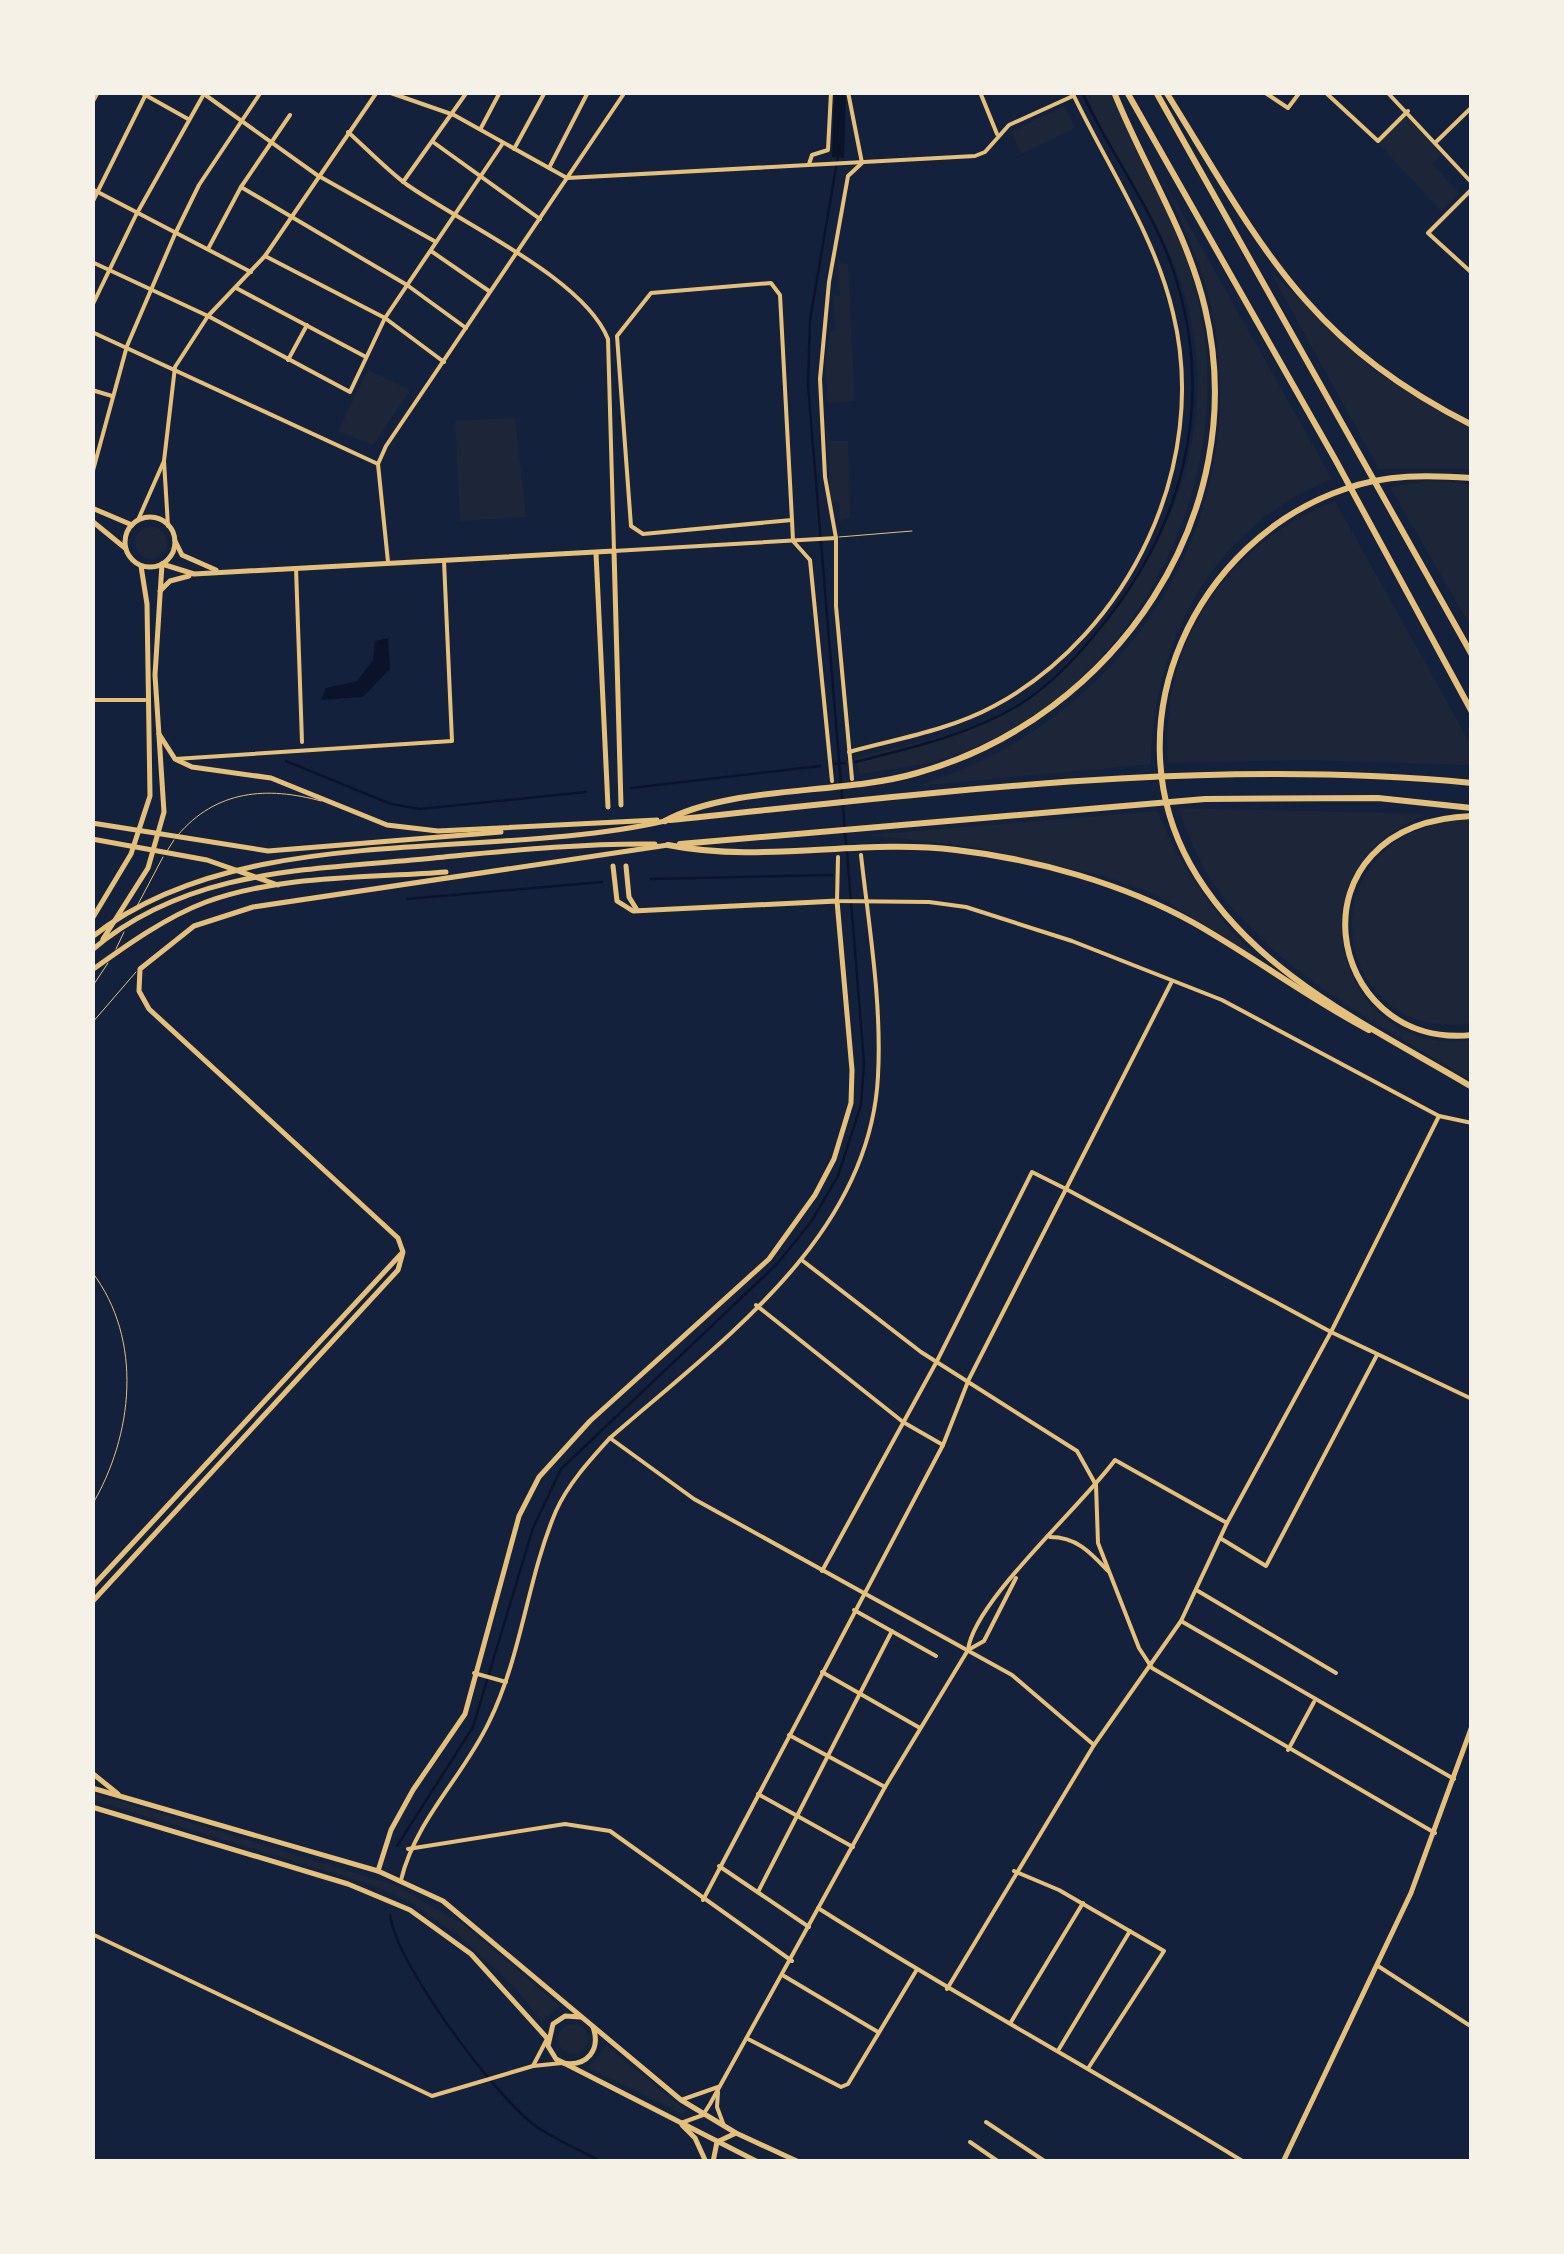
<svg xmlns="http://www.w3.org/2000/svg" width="1564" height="2254" font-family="Lato,sans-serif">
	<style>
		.green { fill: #1d2539 }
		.water { fill: #0b132b }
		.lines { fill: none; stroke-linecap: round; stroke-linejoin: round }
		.stream { stroke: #0b132b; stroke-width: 2.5 }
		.service { stroke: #e5c07b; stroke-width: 1 }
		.minor { stroke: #e5c07b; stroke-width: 4 }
		.tertiary { stroke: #e5c07b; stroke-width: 4 }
		.secondary { stroke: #e5c07b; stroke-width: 5 }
		.primary { stroke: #e5c07b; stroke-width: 5 }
		.motorway { stroke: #e5c07b; stroke-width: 6 }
	</style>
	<rect width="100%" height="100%" fill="#14213d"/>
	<g class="green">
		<path d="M1085 93H1110C1142 163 1184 232 1200 308 1238 491 1130 698 949 757 921 766 889 769 860 774L855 758C912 742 979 733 1028 699 1046 686 1062 667 1077 651 1179 547 1232 404 1173 262 1149 203 1110 151 1085 93Z"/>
		<polygon points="1064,106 1075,128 1022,154 1011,132"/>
		<polygon points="1407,116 1442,155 1432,164 1459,193 1441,211 1378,143"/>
		<path d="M1154 163 1332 479C1213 527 1153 640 1151 764L917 786C1123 722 1255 527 1212 311 1201 258 1177 211 1154 163Z"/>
		<polygon points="838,263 848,264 855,401 828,403 825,365 830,331 836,330 833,295 840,296"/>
		<polygon points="1270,271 1375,371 1471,429 1471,469 1379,469"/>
		<polygon points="368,370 410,390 373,445 338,431"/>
		<polygon points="515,418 526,517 460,521 455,421"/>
		<polygon points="826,424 831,441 848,441 850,518 840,521 839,501 831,503"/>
		<polygon points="1428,481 1471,484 1471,627 1390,487"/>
		<path d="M1335 501 1471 745V765L1308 760 1168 763C1160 644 1224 545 1335 501Z"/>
		<circle cx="151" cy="543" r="16"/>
		<path d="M1178 808 1426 814C1277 874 1346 1061 1471 1040V1080C1375 1022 1261 966 1202 865 1192 847 1186 826 1178 808Z"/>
		<path d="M1157 811C1182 869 1214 916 1260 960L1155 894 1104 876 975 847 870 835Z"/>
		<path d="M1459 818 1471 820V1023C1338 1046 1293 845 1459 818Z"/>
		<polygon points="93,1793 394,1885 463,1924 560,2006 542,2021 513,1986 462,1938 407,1900 369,1884 93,1800"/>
		<circle cx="573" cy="2039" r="15"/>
		<polygon points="607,2046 686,2111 684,2115 589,2068"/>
	</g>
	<g class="water">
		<polygon points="834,93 846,93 844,158 832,157"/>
		<polygon points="388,638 390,669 363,697 321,700 326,688 357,681 373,660 375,641"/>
	</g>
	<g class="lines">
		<g class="stream">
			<polyline points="838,156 810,320 808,385 846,844"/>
			<polyline points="286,761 391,804 420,809 586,792"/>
			<path d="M855 762C911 748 969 735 1019 705 1048 687 1074 660 1096 633 1181 532 1215 410 1177 282 1158 215 1111 156 1082 92"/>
			<polyline points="834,764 845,763"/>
			<polyline points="631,788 820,766"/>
			<polyline points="651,879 832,875"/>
			<polyline points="407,899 602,882"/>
			<polyline points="397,1846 473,1727 533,1528 561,1469 777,1264 811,1222 838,1176 861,1105 864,1063 847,852"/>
			<path d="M390 1915C396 1964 493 2093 533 2124 553 2139 580 2150 602 2162"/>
		</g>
		<g class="service">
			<polyline points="839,537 912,531"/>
			<path d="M178 835C216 790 267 786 321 801"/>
			<polyline points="167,851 174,840"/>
			<polyline points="136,908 163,857"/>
			<polyline points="116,949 124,932"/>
			<polyline points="92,987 108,963"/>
			<polyline points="92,1023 136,972"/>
			<path d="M92 1272C144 1340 133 1436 92 1505"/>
		</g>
		<g class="minor">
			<polyline points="140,92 188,119"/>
			<polyline points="388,92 454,115 567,178 975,156 985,152 1009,125 1073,96"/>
			<polyline points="848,92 862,163 848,176 829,282 820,379 825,477 836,538 836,606 852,779"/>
			<polyline points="980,92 997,134"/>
			<polyline points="1264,92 1288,108 1300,92"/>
			<polyline points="1325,92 1378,141 1408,111"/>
			<polyline points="1387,92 1472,183"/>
			<polyline points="204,94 317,175 436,242"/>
			<polyline points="92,103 98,92"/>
			<polyline points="481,128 500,92"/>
			<path d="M348 132C367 149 386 169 406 184 462 224 584 278 608 339L614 551 836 538"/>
			<polyline points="433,142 540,219"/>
			<polyline points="1436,142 1472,107"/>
			<polyline points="514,149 545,92"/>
			<polyline points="809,164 812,155 828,150 831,92"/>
			<polyline points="549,168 588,92"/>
			<polyline points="403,182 467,92"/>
			<polyline points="241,187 407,285 466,328"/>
			<polyline points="92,189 251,272"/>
			<polyline points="1472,189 1428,233 1472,273"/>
			<polyline points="92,203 147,92"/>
			<polyline points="208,249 241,187 290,115"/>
			<polyline points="431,251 489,291"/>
			<polyline points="265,256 385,318 444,362"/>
			<polyline points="92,262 208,316 350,392 385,318 503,143"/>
			<polyline points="236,288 366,357"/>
			<polyline points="92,306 136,215 205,92"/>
			<polyline points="92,332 378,464"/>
			<polyline points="288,360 307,325"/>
			<polyline points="92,390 112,396"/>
			<polyline points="92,474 127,346 175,234 199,185 261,92"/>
			<polyline points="792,520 643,534 631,526 617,336 651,293 771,283 780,295 792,520 793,541 810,560 832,781"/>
			<polyline points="296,568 302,742"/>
			<path d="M849 752C896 739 950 730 994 706 1130 633 1210 463 1173 313 1155 235 1106 164 1072 92"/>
			<polyline points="175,759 452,741 444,561"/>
			<polyline points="838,857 837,901 929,902 966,907 1072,941 1222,1000 1439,1116 1472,1123"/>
			<polyline points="1171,983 1066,1189 1331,1332 1472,1399"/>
			<polyline points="803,1261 921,1352 1077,1451 1096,1485 1098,1543 1139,1648 1152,1668 1435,1833"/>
			<polyline points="756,1305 903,1422 943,1445"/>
			<polyline points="610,1438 694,1499 1012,1675 1094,1745"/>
			<path d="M1050 1537C1077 1537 1091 1553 1108 1571"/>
			<polyline points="1220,1538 1266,1566 1377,1355"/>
			<polyline points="1198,1591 1336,1673"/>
			<polyline points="854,1610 936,1656"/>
			<polyline points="1181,1621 1454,1779"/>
			<polyline points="968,1650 984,1641 1016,1578"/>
			<polyline points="822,1672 920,1728"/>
			<polyline points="474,1673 506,1682"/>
			<polyline points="789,1735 885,1787"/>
			<polyline points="1288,1750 1314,1702"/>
			<polyline points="758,1794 853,1847"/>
			<polyline points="408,1849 565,1824 610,1831 792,1961"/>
			<polyline points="719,1866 809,1927"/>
			<polyline points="1014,1871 1059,1890 1164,1951 1089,2067"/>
			<path d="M401 1880C416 1819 463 1777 489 1722 522 1655 527 1579 556 1511 568 1484 590 1460 610 1438 721 1341 870 1237 878 1076 882 1003 869 927 861 855"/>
			<polyline points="758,1892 892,1631"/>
			<polyline points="703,1900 943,1445 969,1379 1066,1189 1032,1172 937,1361 822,1571"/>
			<path d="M818 1908C958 1997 1103 2075 1244 2162"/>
			<polyline points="1378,1966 1472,2027"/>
			<polyline points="784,1976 878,2032"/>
			<polyline points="947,1989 1094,1745 1181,1621 1227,1523 1331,1332 1439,1116"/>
			<polyline points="1011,2022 1083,1903"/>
			<polyline points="748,2039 841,2087 848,2084 916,1971"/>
			<polyline points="1059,2049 1130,1931"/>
			<polyline points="718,2092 717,2107 724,2126"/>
			<polyline points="681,2100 718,2087"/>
			<polyline points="986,2122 1046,2162"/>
			<path d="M681 2123 703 2115 710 2104 885 1787 968 1650C974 1601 1080 1508 1115 1460L1227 1523"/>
			<polyline points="970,2142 999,2162"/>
		</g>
		<g class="tertiary">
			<polyline points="138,520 164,461"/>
			<polyline points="168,526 164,461 175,367 208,316 265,256 377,92"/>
			<polyline points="388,562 378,464 386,446 625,92"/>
			<polyline points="92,700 145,700"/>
			<polyline points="92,1934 432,2096 533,2066 562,2063"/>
			<polyline points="533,2066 547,2039"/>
		</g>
		<g class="secondary">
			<polyline points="92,508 132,525"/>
			<polyline points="92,521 125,548"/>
			<polyline points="175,541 182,555 216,570"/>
			<polyline points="596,553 608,807"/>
			<polyline points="162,564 194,574 614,551 621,805"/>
			<polyline points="160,591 170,581 189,576"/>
			<polyline points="626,866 629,897 637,910"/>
			<polyline points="378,1871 391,1830 413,1790 465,1714 519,1516 539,1477 590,1421 769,1259 815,1195 834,1159 851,1103 852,1070 837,901 633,911 617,901 613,866"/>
			<polyline points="682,2125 695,2138 706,2162"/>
			<polyline points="713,2162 717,2142 736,2133"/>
			<polyline points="1283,2162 1411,1893 1472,1726"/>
		</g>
		<g class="primary">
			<circle cx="150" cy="542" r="25"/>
			<polyline points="159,734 175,759 192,767 271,778 387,825 438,831 657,820"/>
			<polyline points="92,823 268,851 501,832"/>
			<polyline points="92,839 207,860 278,885"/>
			<polyline points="92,919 131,854 150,796 147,604 141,566"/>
			<path d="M92 937C242 819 486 862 665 821"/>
			<polyline points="103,939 148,868 164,812 155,675 162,564"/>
			<path d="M92 950C190 867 313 870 434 858 507 851 581 843 655 844"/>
			<path d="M92 970C127 945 166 917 206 902 279 875 369 878 446 872"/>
			<polyline points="92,1587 401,1254"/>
			<polyline points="92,1602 398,1270 403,1252 398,1238 149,1009 139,991 140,969 194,926 253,907 668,845"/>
			<polyline points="92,1773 118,1794"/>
			<polyline points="92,1788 378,1871 443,1901 681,2100 736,2133 799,2162"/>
			<polyline points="92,1807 348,1884 410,1910 471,1954 547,2038"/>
			<polyline points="581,2017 565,2016 553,2024 548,2046 556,2059 758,2162"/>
			<path d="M563 2063C587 2067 601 2050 593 2027"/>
		</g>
		<g class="motorway">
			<polyline points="1127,92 1335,459 1472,712"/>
			<polyline points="1156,92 1472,655"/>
			<path d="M1166 92C1260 243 1304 340 1472 425"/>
			<path d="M1472 478C1427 475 1387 474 1345 489 1195 540 1111 721 1190 864 1250 972 1370 1026 1472 1087"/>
			<path d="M1472 816C1284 823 1323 1051 1472 1035"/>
			<path d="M670 820C936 793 1205 757 1472 783"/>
			<path d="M665 821C731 785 842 795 917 773 1115 718 1254 514 1205 308 1187 231 1143 165 1114 92"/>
			<polyline points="680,844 1205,799 1378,798 1472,808"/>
			<path d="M668 845C762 864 861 838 956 850 1036 859 1124 884 1194 923 1254 957 1308 998 1369 1030"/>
		</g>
	</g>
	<rect width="1564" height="2254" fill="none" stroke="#f6f1e7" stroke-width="190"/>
</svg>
